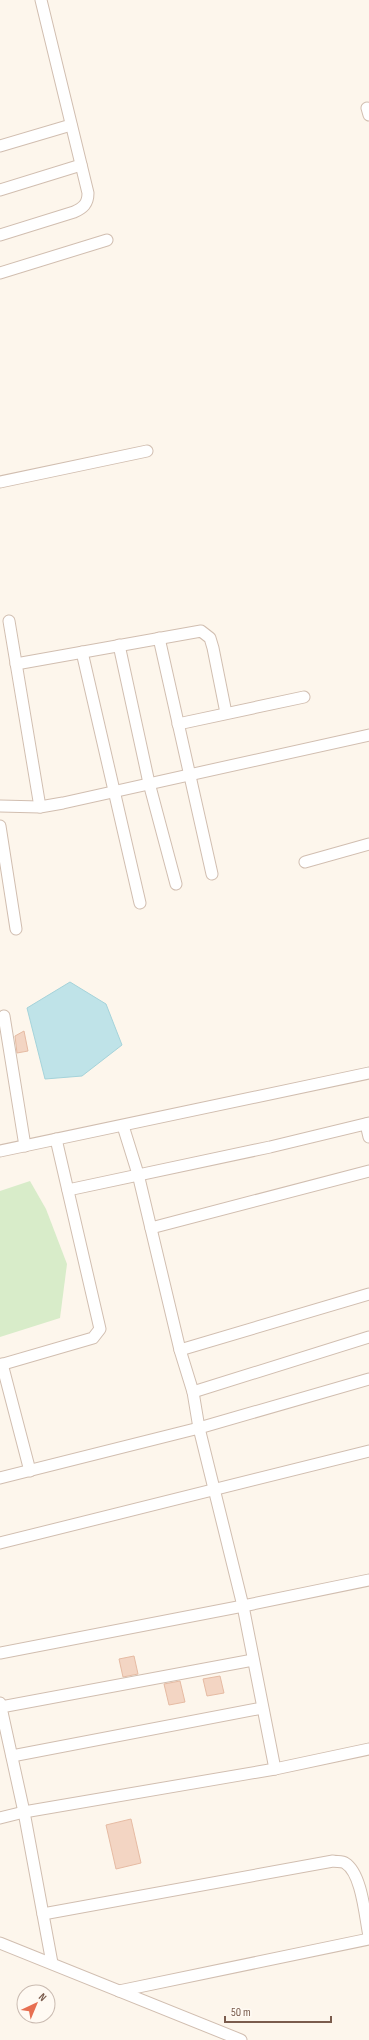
<svg xmlns="http://www.w3.org/2000/svg" width="369" height="2040" font-family="'Sofia Sans Condensed',sans-serif">
	<style>
		.green { fill: #d8ecc9 }
		.water { fill: #bfe3e8; stroke: #a5d3da }
		.building { fill: #f3d5c3; stroke: #e6bba3 }
		.lines { fill: none; stroke-linecap: round; stroke-linejoin: round }
		.minor-casing { stroke: #d1beb0; stroke-width: 13 }
		.minor { stroke: #fff; stroke-width: 11 }
	</style>
	<rect width="100%" height="100%" fill="#fdf6ec"/>
	<polygon class="green" points="30,1181 46,1209 67,1264 60,1318 0,1337 0,1191"/>
	<polygon class="water" points="70,982 106,1004 122,1045 82,1076 45,1079 27,1008"/>
	<g class="building">
		<polygon points="24,1031 28,1051 17,1053 15,1036"/>
		<polygon points="134,1656 138,1674 123,1677 119,1659"/>
		<polygon points="220,1676 224,1693 207,1696 203,1679"/>
		<polygon points="180,1681 185,1702 169,1705 164,1684"/>
		<polygon points="131,1819 141,1863 116,1869 106,1825"/>
	</g>
	<g class="lines">
		<g class="minor-casing">
			<g id="minor">
				<polyline points="367,108 369,115"/>
				<polyline points="0,146 71,125"/>
				<polyline points="0,190 81,165"/>
				<path d="M0 235 74 212C83 208 88 204 88 193L41 0"/>
				<polyline points="0,273 107,240"/>
				<polyline points="0,482 147,451"/>
				<polyline points="9,621 40,807"/>
				<polyline points="159,638 212,874"/>
				<polyline points="119,645 149,783 176,884"/>
				<polyline points="82,652 140,903"/>
				<polyline points="16,664 201,631 210,638 213,648 226,713"/>
				<polyline points="178,724 304,697"/>
				<polyline points="0,806 40,807 63,803 369,735"/>
				<polyline points="0,826 16,929"/>
				<polyline points="305,862 369,844"/>
				<polyline points="4,1016 25,1146"/>
				<polyline points="366,1124 369,1137"/>
				<polyline points="123,1126 138,1174 180,1350 193,1392 199,1428 243,1606 275,1769"/>
				<polyline points="0,1151 369,1073"/>
				<polyline points="68,1190 270,1147 369,1123"/>
				<polyline points="151,1228 369,1171"/>
				<polyline points="180,1350 369,1294"/>
				<polyline points="2,1364 30,1471"/>
				<polyline points="0,1365 93,1338 100,1329 56,1139"/>
				<polyline points="193,1392 369,1337"/>
				<polyline points="0,1478 199,1428 369,1379"/>
				<polyline points="0,1543 369,1451"/>
				<polyline points="0,1653 243,1606 369,1580"/>
				<polyline points="0,1703 24,1812 52,1963"/>
				<polyline points="1,1707 253,1660"/>
				<polyline points="12,1756 262,1708"/>
				<polyline points="0,1818 24,1812 275,1769 369,1749"/>
				<path d="M43 1914 333 1861C336 1862 342 1861 345 1863 362 1873 365 1917 369 1936"/>
				<polyline points="0,1943 241,2040"/>
				<polyline points="119,1991 369,1939"/>
			</g>
		</g>
		<use href="#minor" class="minor"/>
	</g>
	<g transform="translate(36 2004) rotate(44)"><circle r="19" fill="#fffaf3" stroke="#cabbb1"/>
	<path d="M0-3L7 15L0 10L-7 15Z" fill="#e76f51"/>
	<text y="-6" font-size="11" font-weight="bold" text-anchor="middle" fill="#7a5c4d">N</text>
	</g>
	<path d="M225 2016v6h106v-6" fill="none" stroke="#7a5c4d" stroke-width="2"/>
	<text x="231" y="2016" font-size="12" fill="#7a5c4d" stroke="#fffaf3" stroke-width="3" paint-order="stroke">50 m</text>
</svg>
